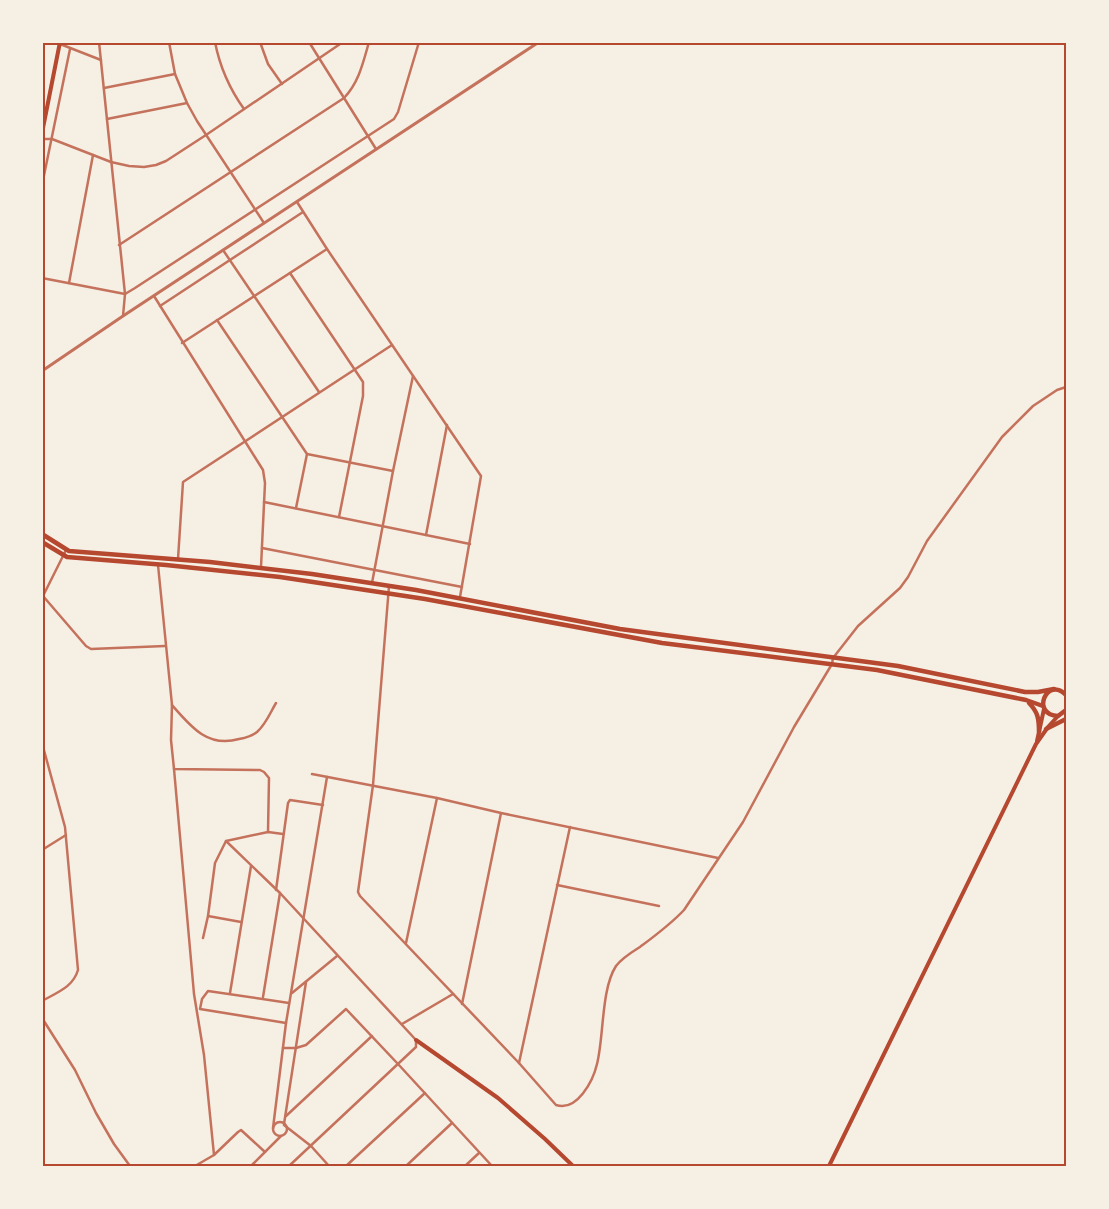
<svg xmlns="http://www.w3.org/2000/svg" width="1109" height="1209" font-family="Lato,sans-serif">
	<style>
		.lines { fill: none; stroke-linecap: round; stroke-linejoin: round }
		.minor { stroke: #c5725c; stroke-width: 2.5 }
		.tertiary { stroke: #c5725c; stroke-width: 3 }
		.secondary { stroke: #b5482f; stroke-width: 4 }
		.primary { stroke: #b5482f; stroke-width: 4.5 }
		.neatline { fill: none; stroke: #b5482f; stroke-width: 2 }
	</style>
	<rect width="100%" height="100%" fill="#f6efe4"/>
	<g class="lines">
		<g class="minor">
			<polyline points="99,42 125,294 123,316"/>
			<polyline points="169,42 175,74 187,103 197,121 264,223"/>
			<path d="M215 42C220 68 229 88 244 109"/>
			<polyline points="260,42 268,64 282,84"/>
			<polyline points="309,42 376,149"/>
			<polyline points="60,44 101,60"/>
			<polyline points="104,88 175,74"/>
			<polyline points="107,119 187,103"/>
			<polyline points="42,139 52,139 111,162 129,166 144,167 156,165 166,161 206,135 343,42"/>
			<polyline points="42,185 70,49"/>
			<polyline points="297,202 327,249 481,476 460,597"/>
			<path d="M119 245 344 98C359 82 363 63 369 42"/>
			<polyline points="223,250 319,392"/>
			<polyline points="290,273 363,382 363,396 339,517"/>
			<polyline points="42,278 125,294 135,288 394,119 398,112 419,42"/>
			<polyline points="69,283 93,155"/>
			<polyline points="154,296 263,470 265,483 261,567"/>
			<polyline points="160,306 303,212"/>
			<polyline points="217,320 307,454 296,508"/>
			<polyline points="182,343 327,249"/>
			<polyline points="307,454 393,471"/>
			<polyline points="264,502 470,544"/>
			<polyline points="426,535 447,425"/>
			<polyline points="262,548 462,587"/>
			<polyline points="178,559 183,482 392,345"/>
			<polyline points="158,565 172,705 171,740 174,769 260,770 264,772 269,778 268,832"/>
			<polyline points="372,583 393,471 413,376"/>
			<path d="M389 586 373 785 358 892 360 896 519 1063 556 1105C577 1112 593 1081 597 1064 604 1037 601 989 616 966 622 958 632 952 640 947 656 935 671 924 684 910L743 822 794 727 832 664 833 658 858 626 900 588 908 577 927 541 1002 437 1033 406 1057 390 1066 387"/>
			<polyline points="43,596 86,646 91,649 165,646"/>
			<polyline points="43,596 66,550"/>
			<path d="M172 705C191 727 208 748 239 739 245 738 252 736 257 732 266 724 270 713 276 703"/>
			<path d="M42 743 65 827 78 970C73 987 58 992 42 1001"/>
			<polyline points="174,769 194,994 204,1055 214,1155"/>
			<polyline points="312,774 437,798 501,813 718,858"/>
			<polyline points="226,841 280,893 416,1040 416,1047 289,1166"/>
			<polyline points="42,850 66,835"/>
			<polyline points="557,885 659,906"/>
			<polyline points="276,890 288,803 290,800 323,805"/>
			<polyline points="208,916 241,922"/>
			<polyline points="203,938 208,916 215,863 226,841 268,832 283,834"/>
			<polyline points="406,943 437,798"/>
			<polyline points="230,993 251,866"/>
			<polyline points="292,993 337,956"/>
			<polyline points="263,997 280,893"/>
			<polyline points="462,1004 501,813"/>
			<polyline points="42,1018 75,1070 96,1113 114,1144 130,1166"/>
			<polyline points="286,1023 200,1009 202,999 208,991 289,1003"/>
			<polyline points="402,1024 453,994"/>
			<polyline points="283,1048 296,1048 306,1045 346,1009 398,1064 492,1166"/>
			<polyline points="519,1063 570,827"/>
			<polyline points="286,1116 372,1036"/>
			<circle cx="280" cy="1129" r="7"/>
			<polyline points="284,1124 306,982"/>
			<polyline points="284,1125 311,1146 329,1166"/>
			<polyline points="273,1128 286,1023 327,777"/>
			<polyline points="195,1166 214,1155 238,1132 241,1130 265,1152"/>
			<polyline points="251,1166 281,1136"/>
			<polyline points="346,1166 425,1093"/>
			<polyline points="406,1166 452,1123"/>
			<polyline points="465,1166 479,1153"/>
		</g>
		<polyline class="tertiary" points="42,371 123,316 539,42"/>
		<g class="secondary">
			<polyline points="42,133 60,42"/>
			<polyline points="1037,741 1044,709"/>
			<polyline points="416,1040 498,1098 545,1139 573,1166"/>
			<polyline points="829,1166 1036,744 1048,727 1058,716"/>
		</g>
		<g class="primary">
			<polyline points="42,534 69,551 210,562 312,574 416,590 620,629 898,666 1025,692 1038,692 1054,689"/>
			<polyline points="42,542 67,557 166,565 280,577 425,599 662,643 877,670 1026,700 1043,706"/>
			<path d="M1066 695C1047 675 1030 715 1058 716L1066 710"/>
			<path d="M1029 703C1038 712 1039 719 1039 732"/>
			<polyline points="1046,729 1066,719"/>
		</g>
	</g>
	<rect width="1109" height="1209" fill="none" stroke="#f6efe4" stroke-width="88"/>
	<rect x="44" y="44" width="1021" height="1121" class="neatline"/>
</svg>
